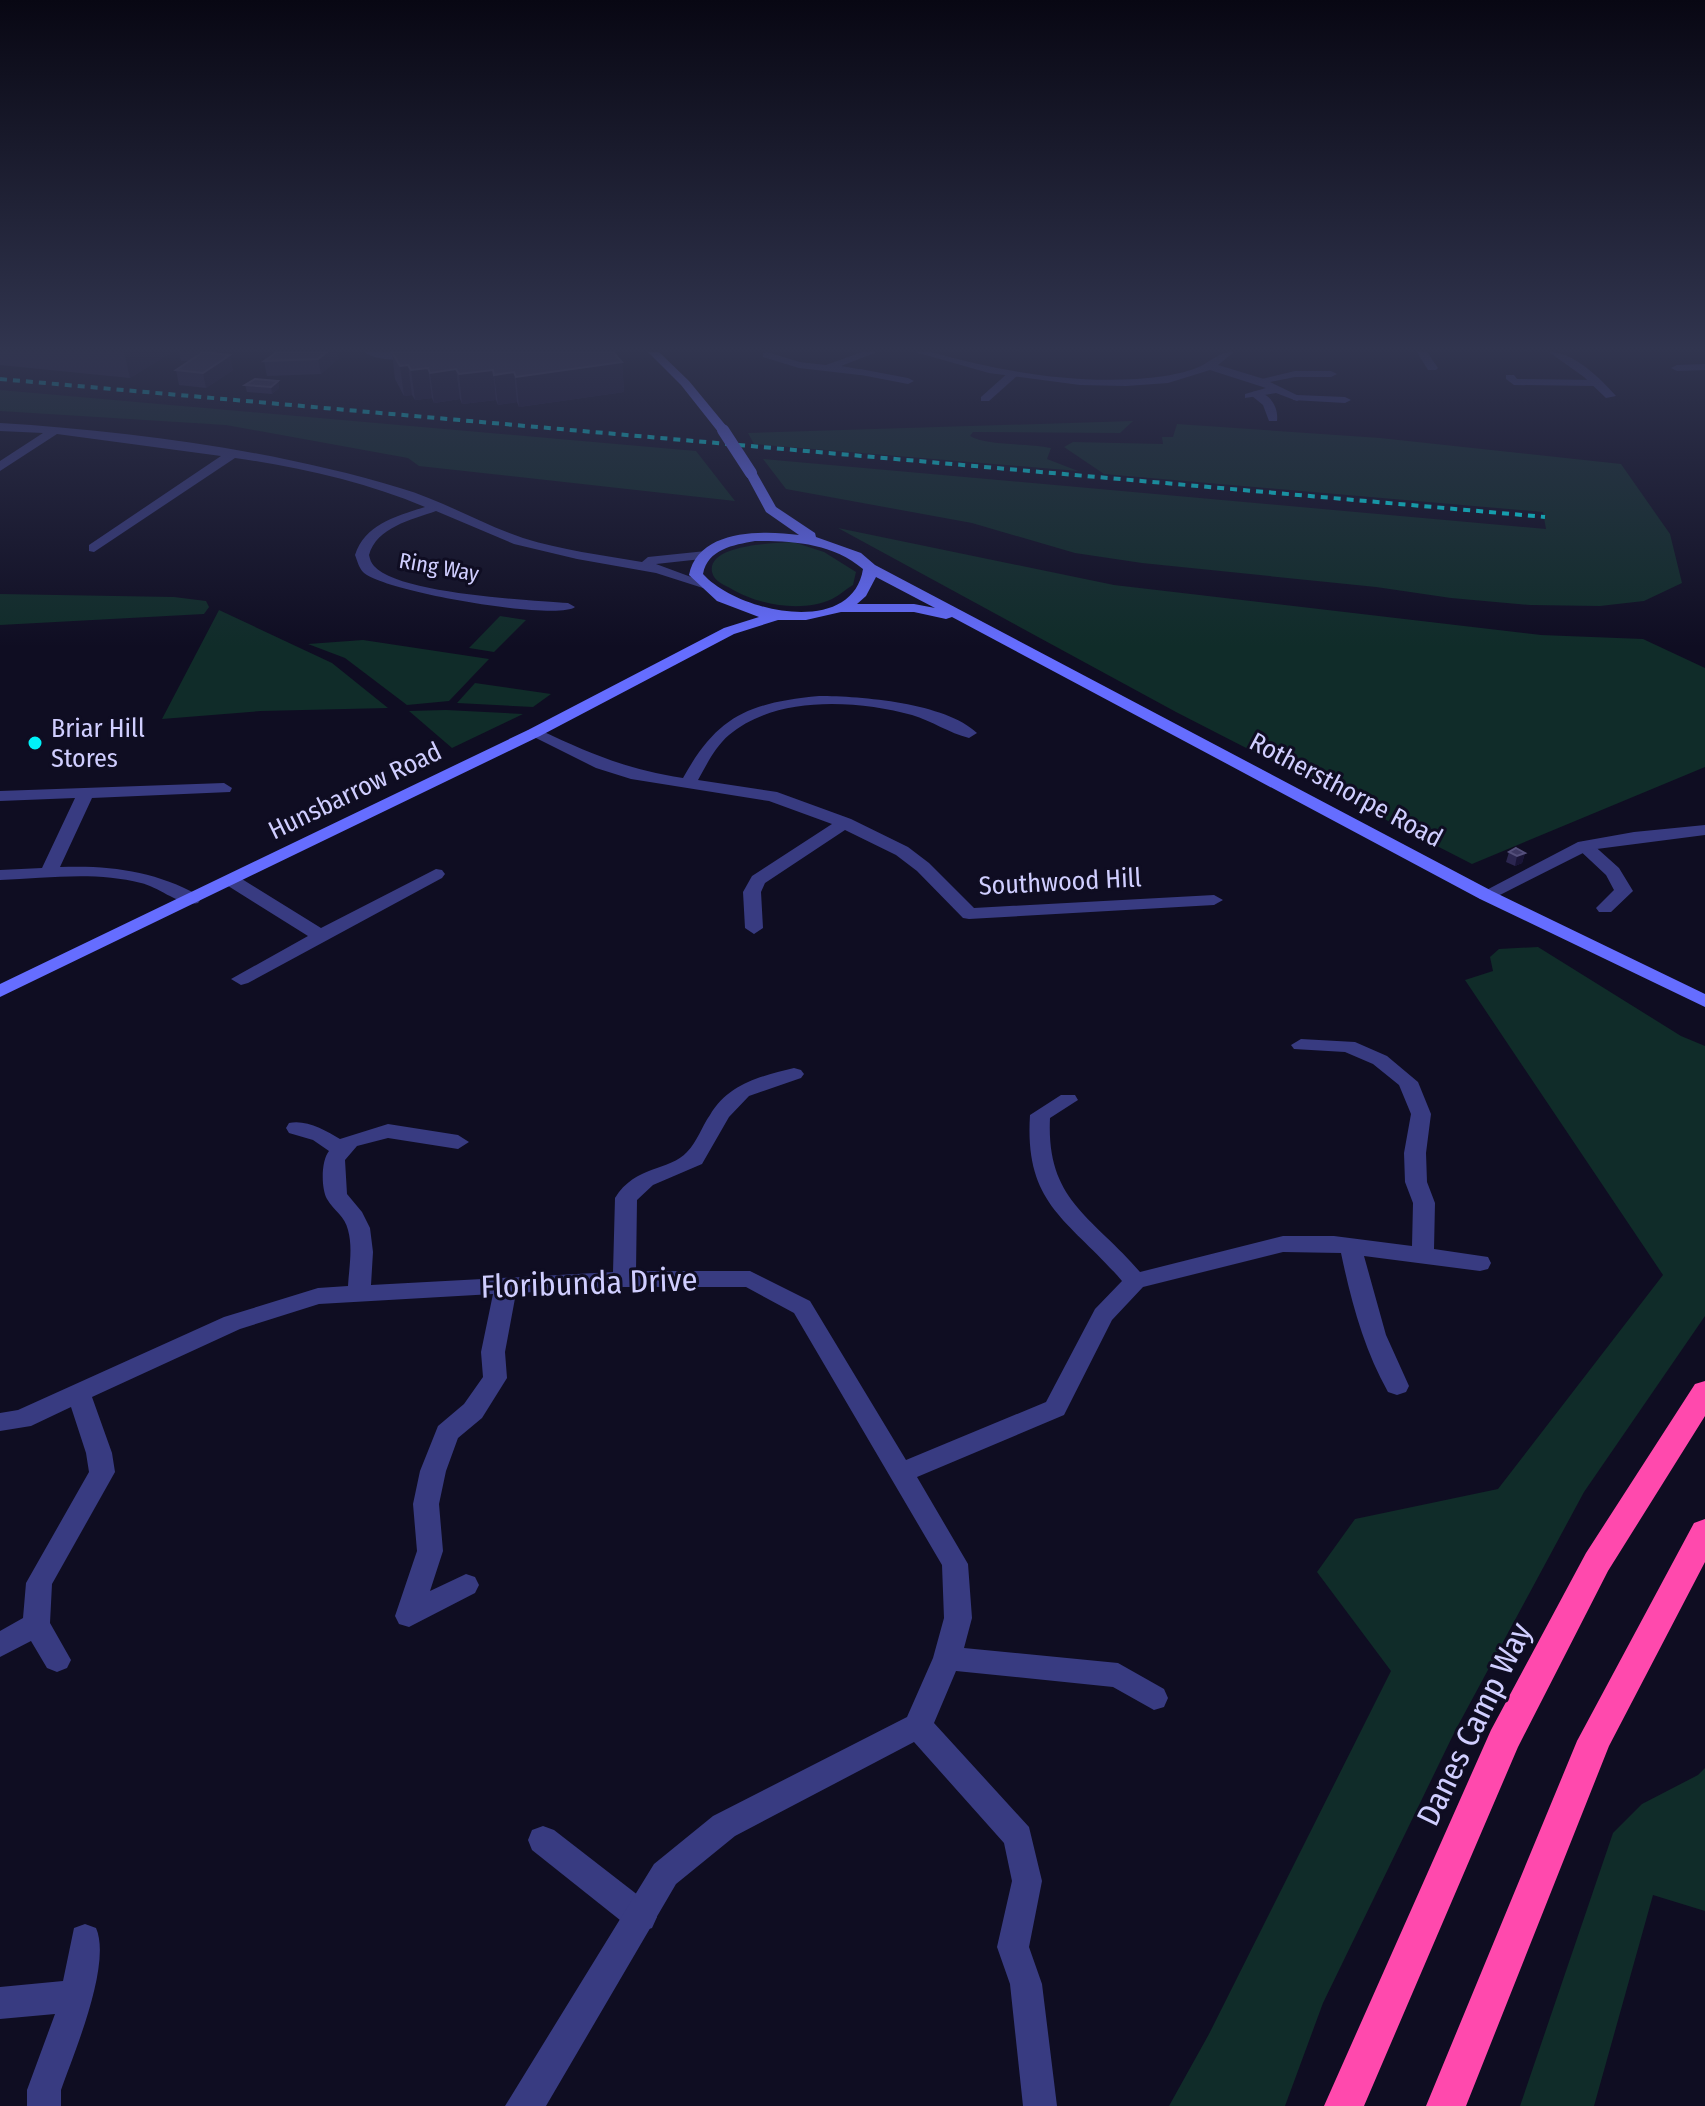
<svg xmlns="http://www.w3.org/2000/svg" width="1705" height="2106" font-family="'Fira Sans Condensed',sans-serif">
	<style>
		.green { fill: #102c29 }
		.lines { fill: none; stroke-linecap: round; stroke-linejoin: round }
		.lane { fill: #383b81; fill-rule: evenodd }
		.street { fill: #383b81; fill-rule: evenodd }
		.secondary { fill: #656dff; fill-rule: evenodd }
		.highway { fill: #ff49ad; fill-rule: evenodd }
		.rail { stroke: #00f2f9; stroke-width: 4; stroke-dasharray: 7 6; stroke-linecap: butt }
		.secondary-bridge { stroke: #656dff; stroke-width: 12 }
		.wall { fill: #2b2650 }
		.shaded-wall { fill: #191436 }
		.building { fill: #3d3863; stroke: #544f7b; stroke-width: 2 }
		.poi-dot { fill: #00f2f9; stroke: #0f0d22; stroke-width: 3 }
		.labels { text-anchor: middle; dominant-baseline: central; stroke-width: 6; stroke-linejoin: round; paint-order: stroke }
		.far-street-label { font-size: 22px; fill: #d0ceff; stroke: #0f0d22 }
		.poi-label { font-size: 26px; fill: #d0ceff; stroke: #0f0d22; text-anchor: start }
		.street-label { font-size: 26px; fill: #d0ceff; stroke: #0f0d22 }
		.near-street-label { font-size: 32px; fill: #d0ceff; stroke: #0f0d22 }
	</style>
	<rect width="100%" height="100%" fill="#0f0d22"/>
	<g class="green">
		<polygon points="0,390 696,451 735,501 419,466 408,458 226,425 0,411"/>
		<path d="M1133 421 1120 433 973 432 970 436C986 446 1029 443 1051 448L1047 459 1078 471 754 444 748 433Z"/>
		<polygon points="1177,424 1380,438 1621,464 1670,534 1682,583 1644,601 1600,606 1530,605 1451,598 1376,587 1142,563 1075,553 972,523 786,489 763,459 1546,529 1543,512 1104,474 1064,447 1073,442 1163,444 1162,437 1173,437"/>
		<polygon points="838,528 1114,585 1541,635 1643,639 1705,668 1705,767 1472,864 1176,712"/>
		<path d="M793 542 824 552 856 572 853 585C846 589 840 595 832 599 802 613 757 605 730 588 724 585 714 581 712 572 707 544 776 543 793 542Z"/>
		<polygon points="0,594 174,597 206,601 209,607 204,614 0,625"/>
		<polygon points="219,610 332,663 388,708 261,711 162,719"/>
		<polygon points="500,616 526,620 494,652 469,648"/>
		<polygon points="363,640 489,659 449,701 407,705 345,658 308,644"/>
		<polygon points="475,683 551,694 533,707 457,703"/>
		<polygon points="446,710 523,714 452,748 409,711"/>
		<polygon points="1538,947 1681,1036 1705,1046 1705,1316 1584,1492 1455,1731 1323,2003 1285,2106 1169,2106 1209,2034 1391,1671 1317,1572 1355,1519 1498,1489 1663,1275 1465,980 1493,971 1490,957 1499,949"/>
		<polygon points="1705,1768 1705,1911 1653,1895 1594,2106 1520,2106 1613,1833 1642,1804 1698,1775"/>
	</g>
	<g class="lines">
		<g class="lane">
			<polygon points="767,352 803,363 805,365 799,368 763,357 763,353"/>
			<polygon points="1417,352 1427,352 1438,368 1436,370 1428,370"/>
			<polygon points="1705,364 1705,370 1677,371 1671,368 1677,365"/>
			<polygon points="860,369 908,378 914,381 908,384 856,374 854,372"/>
			<polygon points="1295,371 1331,371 1337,374 1331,377 1295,377 1260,384 1254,381"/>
			<polygon points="1009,372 1019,374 989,401 981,401 981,397"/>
			<polygon points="1506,375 1514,375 1517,379 1596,380 1602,383 1596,386 1514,385 1506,379"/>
			<path d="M1252 392C1268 390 1279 406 1277 421H1269L1263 405 1252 396Z"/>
			<polygon points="1297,395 1345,397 1351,400 1345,403 1293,400 1293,396"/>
			<polygon points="1584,841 1590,842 1619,868 1633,891 1611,912 1599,912 1596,908 1614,890 1606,875 1575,846"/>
			<polygon points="543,1826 554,1830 652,1906 657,1917 652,1928 641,1932 630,1928 532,1850 528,1840 532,1830"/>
		</g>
		<g class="street">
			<path d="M364 352H449L444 355C421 358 383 365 364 352Z"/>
			<polygon points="862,352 877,352 841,366 864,370 866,372 860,375 799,368 793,365 799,362 826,365"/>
			<path d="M915 352H931C1005 373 1088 387 1165 376 1176 374 1191 371 1201 366 1214 359 1219 352 1234 352L1218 365 1264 379 1303 398 1297 401 1276 393 1245 398V394L1266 388 1210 370 1168 383 1126 386 1080 385 989 373Z"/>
			<path d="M1549 352C1574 352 1600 378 1616 396L1606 398 1584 377Z"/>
			<path d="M0 423C131 431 274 450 400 488 442 500 481 524 523 538 561 550 602 555 642 562L648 557 706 551 711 552V558L656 564 710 584 703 588 656 573 577 559 514 544 436 511C411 520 377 527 369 555 370 559 371 563 374 566 399 594 529 600 568 603L575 607C557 621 383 592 363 572 359 568 357 560 355 555 365 524 397 516 425 507 365 482 299 467 235 458L94 552 89 551V545L221 456 57 434 0 471V461L43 433 0 431Z"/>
			<path d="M819 696C861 696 946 703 977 733L969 738C949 733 932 721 912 715 857 700 776 695 729 735 715 747 707 764 698 780L777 792 851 819 908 847 929 863 974 908 1214 895 1223 900 1214 905 969 919 963 918 917 871 896 855 845 830 765 883 761 892 763 928 754 934 745 928 743 892 752 876 832 824 769 801 631 779 596 768 526 733 528 730H540C591 754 626 769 683 778 718 715 749 703 819 696Z"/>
			<path d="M224 783 232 788 230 792 92 798 60 867C110 865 155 871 198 895L201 899 198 903C181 907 159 887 141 883 96 871 46 878 0 880V870L42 868 75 798 0 801V791Z"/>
			<polygon points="1705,825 1705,835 1589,850 1492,899 1480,899 1477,895 1578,842 1634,832"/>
			<polygon points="436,869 442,870 445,874 442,878 248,983 241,985 231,979 308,936 225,884 222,880 225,876 237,876 321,928"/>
			<path d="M1301 1039 1355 1042 1387 1056 1418 1082 1431 1114 1426 1153 1427 1182 1435 1203 1434 1249 1488 1257 1491 1263 1488 1269 1480 1271 1364 1256 1386 1335 1409 1386 1406 1392 1397 1395 1388 1392C1364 1349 1351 1301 1341 1253L1283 1252 1143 1287 1112 1320 1064 1415 917 1477 968 1564 972 1618 964 1648 1118 1663 1164 1689 1168 1698 1164 1707 1154 1710 1113 1687 956 1671 934 1723 1029 1827 1042 1881 1029 1947 1042 1984 1057 2106H1023L1010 1984 997 1947 1012 1881 1004 1843 914 1742 735 1836 676 1884 546 2106H505L654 1864 713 1816 907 1717 933 1658 944 1618 942 1565 794 1313 746 1287H624L516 1293 505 1352 507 1378 482 1418 458 1438 446 1471 439 1504 443 1551 430 1591 466 1574 475 1577 479 1585 475 1593 409 1627 399 1624 395 1616 417 1551 413 1504 420 1471 438 1426 464 1404 483 1377 481 1352 493 1294 319 1304 240 1329 92 1397 112 1453 115 1472 52 1584 50 1623 71 1660 67 1668 57 1672 47 1668 31 1641 0 1657V1631L23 1618 26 1583 89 1472 86 1453 71 1407 31 1426 0 1431V1413L18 1410 224 1317 318 1288 348 1286C349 1268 353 1248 348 1230 345 1216 334 1211 327 1199 321 1188 321 1161 329 1151L313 1140 289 1133 286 1128 289 1123C305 1119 326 1130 340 1139L388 1124 458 1135 469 1142 458 1149 388 1138 357 1146 345 1160 347 1194 362 1212 370 1228 373 1252 371 1285 613 1272 615 1198C635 1165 670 1171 687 1152 697 1142 702 1126 710 1115 728 1084 761 1076 794 1068L801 1070 804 1074 801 1078 749 1096 729 1117 702 1164 653 1185 637 1200 636 1271H750L810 1301 906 1460 1046 1402 1095 1309 1122 1281C1070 1220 1024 1206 1030 1115L1061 1095H1075L1078 1100 1050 1118C1046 1201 1092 1216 1140 1272L1283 1236H1334L1412 1246 1413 1203 1405 1182 1404 1153 1411 1114 1399 1085 1373 1064 1345 1052 1294 1049 1291 1045Z"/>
			<path d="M85 1924 96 1928C112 1964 74 2053 61 2090V2106H27V2090L55 2014 0 2019V1987L63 1981 74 1928Z"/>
		</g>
		<g class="secondary">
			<polygon points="648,352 659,352 689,381 727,427 727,433 719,433 681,385"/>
			<path d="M747 470H755L776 507 815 533 816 537 861 553 875 565 1492 891 1705 994V1007L1480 899 952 617 946 619 914 612H841L806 620H778L734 634 540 736 0 997V984L528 730 724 628 759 617 717 601 689 575C698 529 763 530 799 535L766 512 745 473ZM755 541C793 541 832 543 863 569 852 638 737 612 703 574 708 549 733 545 755 541ZM876 577 935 608 914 604H857L866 596Z"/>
		</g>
		<g class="highway">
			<polygon points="1705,1381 1705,1416 1608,1571 1518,1747 1364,2106 1324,2106 1491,1730 1586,1553 1695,1384"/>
			<polygon points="1705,1519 1705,1562 1609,1746 1466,2106 1426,2106 1577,1741 1694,1523"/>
		</g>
		<polyline class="rail" points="0,379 1545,517"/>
		<polyline class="secondary-bridge" points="723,430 751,473"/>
	</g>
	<g class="wall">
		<polygon points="0,352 172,352 130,378 0,365"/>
		<polygon points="179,352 227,352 223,354 233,370 206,388 179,385 176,370 189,361 181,361"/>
		<polygon points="392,352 613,352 622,362 624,392 519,407 517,402 498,405 496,400 462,404 460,399 434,403 432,398 415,400 412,395 404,396 395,379"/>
		<polygon points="339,358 321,374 267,376 264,361"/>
		<polygon points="278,381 279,388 272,394 247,392 245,385"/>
		<polygon points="1509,852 1525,853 1522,863 1515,866 1506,862"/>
	</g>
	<g class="shaded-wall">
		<polygon points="124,352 172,352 130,378"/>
		<polygon points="208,352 227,352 211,363"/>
		<polygon points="327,352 338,352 339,358 321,374 318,359"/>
		<polygon points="230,355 233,370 206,388 203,373"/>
		<polygon points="622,362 624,392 519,407 516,377"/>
		<polygon points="408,365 412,395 404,396 400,366"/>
		<polygon points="428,368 432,398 415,400 411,370"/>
		<polygon points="456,369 460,399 434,403 430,373"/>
		<polygon points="493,370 496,400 462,404 459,374"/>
		<polygon points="514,372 517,402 498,405 494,375"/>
		<polygon points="278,381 279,388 272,394 271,387"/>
		<polygon points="1525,853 1522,863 1515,866 1517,856"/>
	</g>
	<g class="building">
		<polygon points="203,352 230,355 203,373 176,370"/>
		<polygon points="277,352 327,352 318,359 264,361"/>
		<polygon points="392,352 613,352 622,362 516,377 514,372 494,375 493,370 459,374 456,369 430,373 428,368 411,370 408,365 400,366"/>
		<polygon points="255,379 278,381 271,387 245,385"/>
		<polygon points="1516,848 1525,853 1517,856 1509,852"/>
	</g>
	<linearGradient id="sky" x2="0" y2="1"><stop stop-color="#080713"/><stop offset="0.54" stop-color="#31354f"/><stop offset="1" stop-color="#31354f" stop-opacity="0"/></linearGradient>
	<rect width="1705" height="647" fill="url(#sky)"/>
	<circle class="poi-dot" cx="35" cy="743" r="8"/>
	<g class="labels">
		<g class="far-street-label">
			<text transform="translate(439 567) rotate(10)">Ring Way</text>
		</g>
		<g class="poi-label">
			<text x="51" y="728">Briar Hill<tspan x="51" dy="30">Stores</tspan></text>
		</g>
		<g class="street-label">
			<text transform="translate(1346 790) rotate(28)">Rothersthorpe Road</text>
			<text transform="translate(355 791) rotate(-26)">Hunsbarrow Road</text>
			<text transform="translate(1060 882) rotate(-3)">Southwood Hill</text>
		</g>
		<g class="near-street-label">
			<text transform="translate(589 1283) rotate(-2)">Floribunda Drive</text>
			<text transform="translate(1474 1724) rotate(-64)">Danes Camp Way</text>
		</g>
	</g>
</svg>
